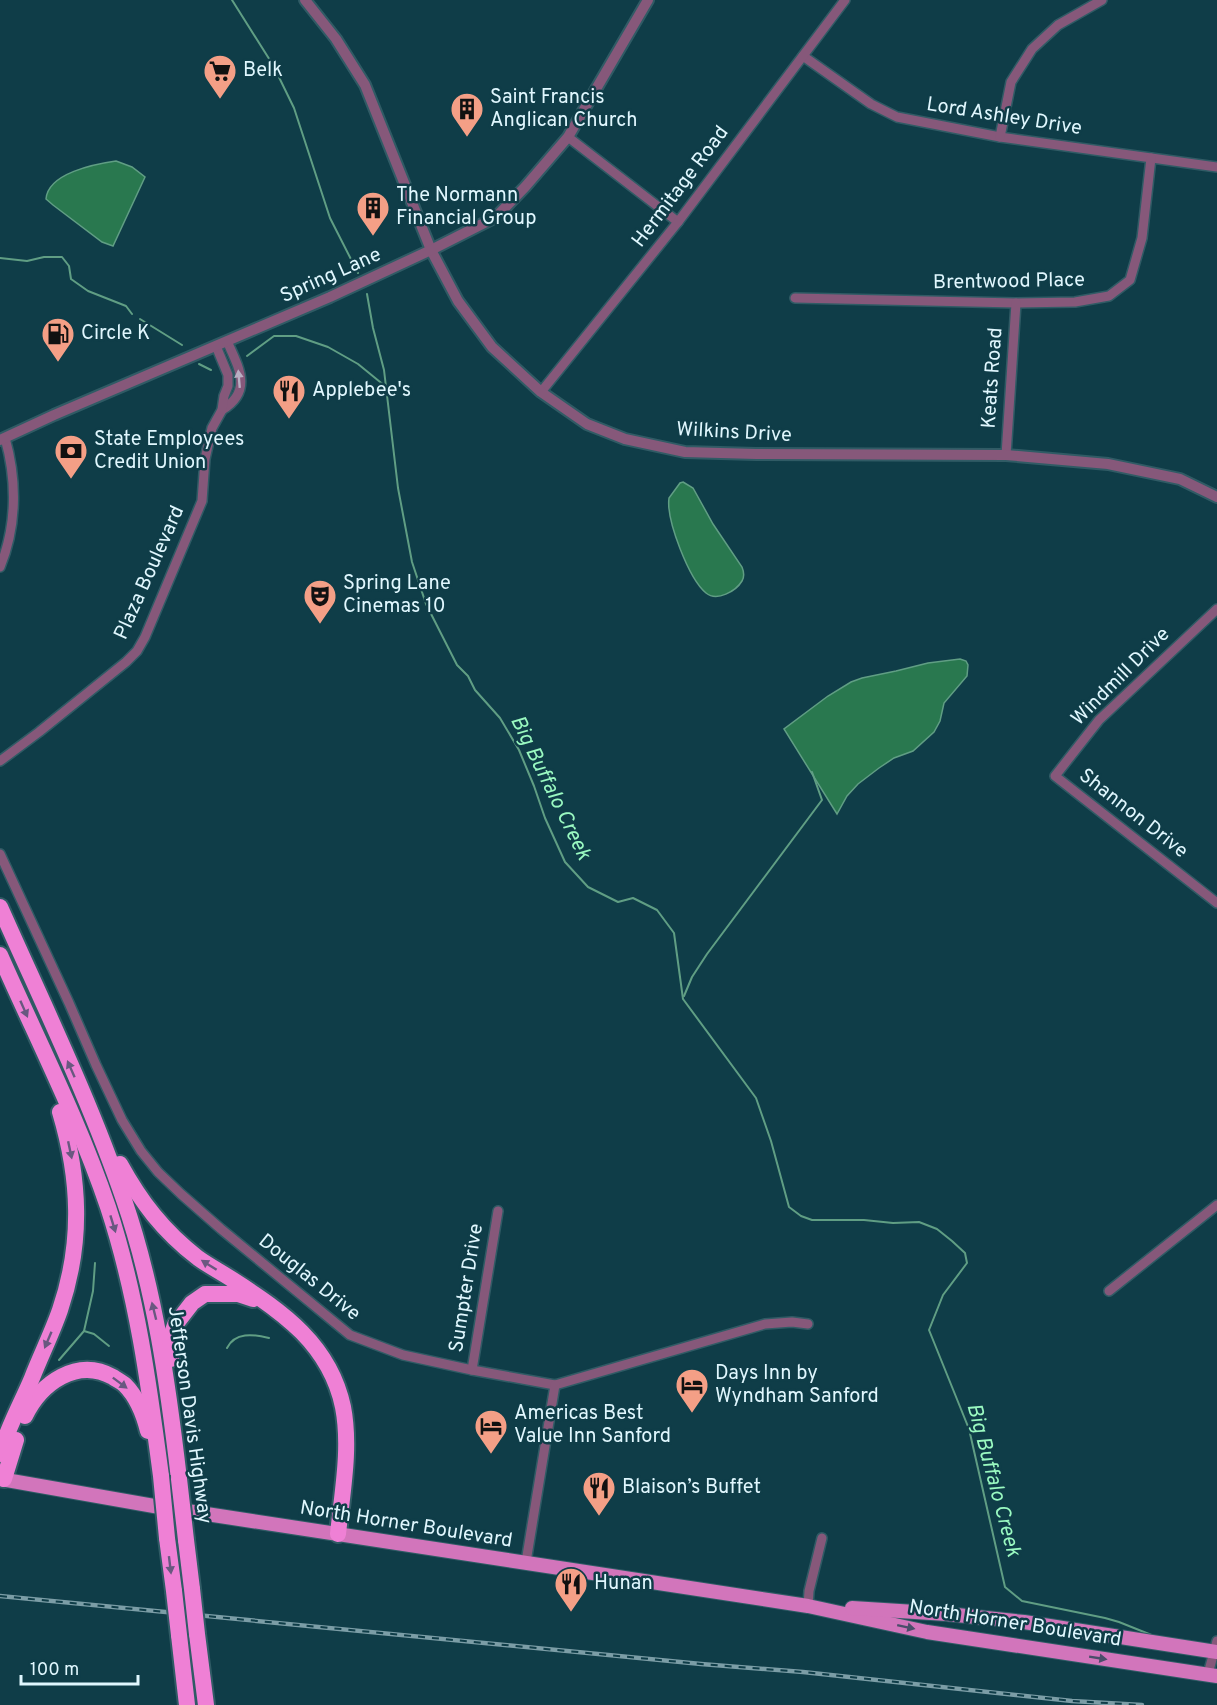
<svg xmlns="http://www.w3.org/2000/svg" width="1217" height="1705" font-family="Overpass,sans-serif">
	<style>
		.water { fill: #29784f; stroke: #609e84; stroke-width: 1.5 }
		.lines { fill: none; stroke-linecap: round; stroke-linejoin: round }
		.stream { stroke: #609e84; stroke-width: 2 }
		.minor-casing { stroke: #305b65; stroke-width: 12 }
		.tertiary-casing { stroke: #305b65; stroke-width: 14 }
		.primary-casing { stroke: #305b65; stroke-width: 16 }
		.motorway-casing { stroke: #305b65; stroke-width: 20 }
		.minor { stroke: #86587a; stroke-width: 9 }
		.tertiary { stroke: #86587a; stroke-width: 10 }
		.primary { stroke: #d275bb; stroke-width: 14 }
		.motorway { stroke: #ef80d5; stroke-width: 16 }
		.rail-casing { stroke: #7b9da6; stroke-width: 4.5 }
		.rail { stroke: #0f3d48; stroke-width: 2; stroke-dasharray: 7; stroke-linecap: butt }
		.motorway-bridge-casing { stroke: #305b65; stroke-width: 20; stroke-linecap: butt }
		.motorway-bridge { stroke: #ef80d5; stroke-width: 16 }
		.oneway { fill: #b8afc3 }
		.oneway2 { fill: #695880 }
		.oneway3 { fill: #4a4e6a }
		.labels { text-anchor: middle; dominant-baseline: central; stroke-width: 5; stroke-linejoin: round; paint-order: stroke }
		.poi-label { font-size: 20px; fill: #e0f7fe; stroke: #0f3d48; text-anchor: start }
		.street-label { font-size: 20px; fill: #e0f7fe; stroke: #0f3d48 }
		.water-label { font-size: 21px; font-style: italic; fill: #9af9c1; stroke: #0f3d48 }
	</style>
	<rect width="100%" height="100%" fill="#0f3d48"/>
	<g class="water">
		<path d="M116 161 132 167 145 177 113 246 102 242 53 205 46 199C48 173 95 164 116 161Z"/>
		<path d="M683 482 693 488 713 524 742 567C744 572 745 576 742 581 736 591 717 602 706 593 689 579 666 520 669 498L680 483Z"/>
		<polygon points="960,659 966,661 968,665 967,676 944,703 940,721 934,732 913,751 894,758 879,768 858,784 847,796 837,814 784,729 828,696 851,682 862,678 896,671 928,663"/>
	</g>
	<g class="lines">
		<g class="stream">
			<polyline points="232,0 273,65 294,108 330,218 358,273"/>
			<polyline points="0,258 27,261 44,257 62,257 69,266 71,279 88,291 126,306 132,314"/>
			<polyline points="367,294 373,328 384,370 398,488 412,562 426,604 457,665 468,676 475,690 500,718 519,750 534,786 545,818 565,862 588,887 618,902 633,898 657,910 674,933 683,999 756,1098 771,1141 789,1207 801,1216 812,1220 864,1220 893,1223 919,1222 937,1229 952,1241 965,1253 967,1263 943,1295 929,1330 969,1429 1005,1587 1022,1601 1105,1618 1119,1622 1154,1636"/>
			<polyline points="140,319 182,345"/>
			<polyline points="247,356 274,336 296,336 328,347 358,364 385,386"/>
			<polyline points="199,364 211,370"/>
			<polyline points="684,996 692,977 707,954 822,800 812,772"/>
			<polyline points="84,1331 94,1334 109,1346"/>
			<path d="M227 1348C235 1332 253 1334 269 1338"/>
			<polyline points="59,1360 84,1331 93,1291 95,1263"/>
		</g>
		<g class="minor-casing">
			<g id="minor">
				<polyline points="803,56 871,104 897,117 1000,137 1217,167"/>
				<polyline points="568,137 678,222"/>
				<polyline points="1000,137 1011,82 1032,49 1058,25 1102,0"/>
				<polyline points="795,298 1016,303 1075,302 1109,296 1130,280 1142,238 1151,158"/>
				<polyline points="541,392 678,222 845,0"/>
				<path d="M222 410C253 391 239 368 227 341"/>
				<polyline points="1006,455 1016,303"/>
				<path d="M0 567C17 526 17 480 5 438"/>
				<polyline points="1217,609 1099,720 1055,776 1217,903"/>
				<polyline points="0,761 39,732 126,662 137,651 145,637 202,501 205,459 212,428 222,410 224,396 228,386 228,375 216,346"/>
				<polyline points="0,854 69,1003 96,1065 122,1120 141,1151 158,1172 181,1194 221,1229 350,1335 403,1355 472,1370 555,1385 765,1324 792,1322 808,1324"/>
				<polyline points="1109,1291 1217,1205"/>
				<polyline points="472,1370 498,1211"/>
				<polyline points="526,1562 555,1385"/>
				<polyline points="808,1606 809,1591 822,1538"/>
				<polyline points="1208,1674 1217,1641"/>
			</g>
		</g>
		<g class="tertiary-casing">
			<g id="tertiary">
				<polyline points="305,0 336,39 365,85 431,250 458,301 492,347 541,392 587,424 625,439 685,452 756,454 1006,455 1108,464 1180,479 1217,497"/>
				<polyline points="0,440 54,415 330,297 431,250 496,217 525,187 568,137 648,0"/>
			</g>
		</g>
		<g class="primary-casing">
			<g id="primary">
				<polyline points="0,1479 154,1506 808,1606 927,1632 1217,1676"/>
				<polyline points="852,1608 947,1614 1024,1622 1217,1652"/>
			</g>
		</g>
		<g class="motorway-casing">
			<g id="motorway">
				<path d="M0 907C43 1004 90 1100 124 1200 155 1290 168 1385 179 1479"/>
				<path d="M0 955C37 1039 79 1121 108 1207 137 1295 149 1385 161 1476"/>
				<path d="M120 1164C141 1202 163 1231 198 1258 209 1266 221 1272 233 1280 283 1312 330 1345 343 1407 351 1448 342 1493 338 1534"/>
				<polyline points="171,1359 170,1339 175,1325 192,1303 205,1294 238,1294 253,1299"/>
				<path d="M25 1416C41 1383 77 1357 113 1377 117 1380 122 1382 125 1385 137 1397 144 1415 148 1431"/>
				<path d="M0 1454C7 1429 22 1402 32 1378 41 1355 52 1333 60 1310 83 1242 80 1179 60 1112"/>
				<polyline points="4,1479 16,1440"/>
				<polyline points="167,1538 174,1591"/>
				<polyline points="186,1540 192,1589"/>
				<polyline points="197,1634 206,1705"/>
				<polyline points="179,1635 187,1705"/>
			</g>
		</g>
		<use href="#minor" class="minor"/>
		<use href="#tertiary" class="tertiary"/>
		<use href="#primary" class="primary"/>
		<use href="#motorway" class="motorway"/>
		<g class="rail-casing">
			<polyline id="rail" points="0,1596 701,1664 803,1672 1072,1701 1142,1705"/>
		</g>
		<use href="#rail" class="rail"/>
		<g class="motorway-bridge-casing">
			<g id="motorway-bridge">
				<polyline points="161,1476 167,1538"/>
				<polyline points="179,1479 186,1540"/>
				<polyline points="192,1589 197,1634"/>
				<polyline points="174,1591 179,1635"/>
			</g>
		</g>
		<use href="#motorway-bridge" class="motorway-bridge"/>
	</g>
	<defs><path id="oneway-solid" d="M-6-.8H1V-3.2L6.5 0L1 3.2V.8H-6Z" transform="scale(1.5)"/></defs>
	<use class="oneway" href="#oneway-solid" transform="translate(239 379) rotate(-95)"/>
	<g class="oneway2">
		<use href="#oneway-solid" transform="translate(24 1009) rotate(66)"/>
		<use href="#oneway-solid" transform="translate(71 1069) rotate(-114)"/>
		<use href="#oneway-solid" transform="translate(70 1150) rotate(78)"/>
		<use href="#oneway-solid" transform="translate(113 1224) rotate(73)"/>
		<use href="#oneway-solid" transform="translate(209 1265) rotate(-148)"/>
		<use href="#oneway-solid" transform="translate(154 1311) rotate(-104)"/>
		<use href="#oneway-solid" transform="translate(48 1340) rotate(113)"/>
		<use href="#oneway-solid" transform="translate(120 1383) rotate(37)"/>
		<use href="#oneway-solid" transform="translate(170 1565) rotate(83)"/>
	</g>
	<g class="oneway3">
		<use href="#oneway-solid" transform="translate(906 1627) rotate(12)"/>
		<use href="#oneway-solid" transform="translate(1098 1658) rotate(9)"/>
	</g>
	<defs>
		<g id="supermarket-pin" transform="scale(1.725)"><path d="M0 17L-7.5 6A9.5 9.5 0 1 1 7.5 6Z" fill="#f49f86" stroke="#0f3d48"/><path d="M-6-5.5h2.5l.6 2H6L4.5 2H-2.5L-4.4-4H-6ZM-1.5 3.2a1.3 1.3 0 1 0 .1 0ZM3 3.2a1.3 1.3 0 1 0 .1 0Z" fill="#111"/></g>
		<g id="building-pin" transform="scale(1.725)"><path d="M0 17L-7.5 6A9.5 9.5 0 1 1 7.5 6Z" fill="#f49f86" stroke="#0f3d48"/><path d="M-4-6H4V6H1V3H-1V6H-4ZM-2.5-4.3h1.7v1.8h-1.7ZM.8-4.3h1.7v1.8H.8ZM-2.5-1h1.7V.8h-1.7ZM.8-1h1.7V.8H.8Z" fill="#111"/></g>
		<g id="fuel-pin" transform="scale(1.725)"><path d="M0 17L-7.5 6A9.5 9.5 0 1 1 7.5 6Z" fill="#f49f86" stroke="#0f3d48"/><path d="M-5.5-6h7V0h2V4h1.3V-2.5L3-4.5l.8-.8L6-3V5H2.5V1h-1V6h-7ZM-4.2-4.7v3.2H.2V-4.7Z" fill="#111"/></g>
		<g id="restaurant-pin" transform="scale(1.725)"><path d="M0 17L-7.5 6A9.5 9.5 0 1 1 7.5 6Z" fill="#f49f86" stroke="#0f3d48"/><path d="M-5-6h1v4h1v-4h1v4h1v-4h1v5L-1.5 .5V6h-2V.5L-5-1ZM5-6V6H3V1.5H1.5Q1.5-4 5-6Z" fill="#111"/></g>
		<g id="bank-pin" transform="scale(1.725)"><path d="M0 17L-7.5 6A9.5 9.5 0 1 1 7.5 6Z" fill="#f49f86" stroke="#0f3d48"/><path d="M-6-4H6V4H-6ZM0-2.3a2.3 2.3 0 1 0 0 4.6a2.3 2.3 0 1 0 0-4.6Z" fill="#111"/></g>
		<g id="theatre-pin" transform="scale(1.725)"><path d="M0 17L-7.5 6A9.5 9.5 0 1 1 7.5 6Z" fill="#f49f86" stroke="#0f3d48"/><path d="M-5-5.5Q0-4 5-5.5V0Q5 5 0 6Q-5 5-5 0ZM-3.3-2.5H-1v1.5H-3.3ZM1-2.5H3.3v1.5H1ZM-2.8 1Q0 5.5 2.8 1Z" fill="#111"/></g>
		<g id="hotel-pin" transform="scale(1.725)"><path d="M0 17L-7.5 6A9.5 9.5 0 1 1 7.5 6Z" fill="#f49f86" stroke="#0f3d48"/><path d="M-6-4.5h1.5V1H6V5H4.5V3h-9V5H-6ZM-4 0a1.8 1.8 0 1 1 3.6 0ZM.5 0V-2.5h3Q6-2.5 6 0Z" fill="#111"/></g>
	</defs>
	<g fill-rule="evenodd">
		<use href="#supermarket-pin" x="220" y="71"/>
		<use href="#building-pin" x="467" y="109"/>
		<use href="#building-pin" x="373" y="208"/>
		<use href="#fuel-pin" x="58" y="334"/>
		<use href="#restaurant-pin" x="289" y="391"/>
		<use href="#bank-pin" x="71" y="451"/>
		<use href="#theatre-pin" x="320" y="596"/>
		<use href="#hotel-pin" x="692" y="1385"/>
		<use href="#hotel-pin" x="491" y="1426"/>
		<use href="#restaurant-pin" x="599" y="1488"/>
		<use href="#restaurant-pin" x="571" y="1584"/>
	</g>
	<g class="labels">
		<g class="poi-label">
			<text x="243" y="71">Belk</text>
			<text x="490" y="98">Saint Francis<tspan x="490" dy="23">Anglican Church</tspan></text>
			<text x="396" y="196">The Normann<tspan x="396" dy="23">Financial Group</tspan></text>
			<text x="81" y="334">Circle K</text>
			<text x="312" y="391">Applebee's</text>
			<text x="94" y="440">State Employees<tspan x="94" dy="23">Credit Union</tspan></text>
			<text x="343" y="584">Spring Lane<tspan x="343" dy="23">Cinemas 10</tspan></text>
			<text x="715" y="1374">Days Inn by<tspan x="715" dy="23">Wyndham Sanford</tspan></text>
			<text x="514" y="1414">Americas Best<tspan x="514" dy="23">Value Inn Sanford</tspan></text>
			<text x="622" y="1488">Blaison’s Buffet</text>
			<text x="594" y="1584">Hunan</text>
		</g>
		<g class="street-label">
			<text transform="translate(1004 117) rotate(9)">Lord Ashley Drive</text>
			<text transform="translate(681 187) rotate(-53)">Hermitage Road</text>
			<text transform="translate(331 276) rotate(-24)">Spring Lane</text>
			<text transform="translate(1009 282) rotate(-1)">Brentwood Place</text>
			<text transform="translate(993 378) rotate(-86)">Keats Road</text>
			<text transform="translate(734 433) rotate(3)">Wilkins Drive</text>
			<text transform="translate(150 573) rotate(-66)">Plaza Boulevard</text>
			<text transform="translate(1121 677) rotate(-45)">Windmill Drive</text>
			<text transform="translate(1133 814) rotate(38)">Shannon Drive</text>
			<text transform="translate(309 1278) rotate(39)">Douglas Drive</text>
			<text transform="translate(467 1288) rotate(-81)">Sumpter Drive</text>
			<text transform="translate(189 1415) rotate(82)">Jefferson Davis Highway</text>
			<text transform="translate(406 1525) rotate(9)">North Horner Boulevard</text>
			<text transform="translate(1015 1624) rotate(9)">North Horner Boulevard</text>
		</g>
		<g class="water-label">
			<text transform="translate(550 788) rotate(64)">Big Buffalo Creek</text>
			<text transform="translate(993 1480) rotate(75)">Big Buffalo Creek</text>
		</g>
	</g>
	<path d="M21 1675v9h117v-9" fill="none" stroke="#e0f7fe" stroke-width="3"/>
	<text x="30" y="1675" font-size="18" fill="#e0f7fe" stroke="#0f3d48" stroke-width="4.5" paint-order="stroke">100 m</text>
</svg>
